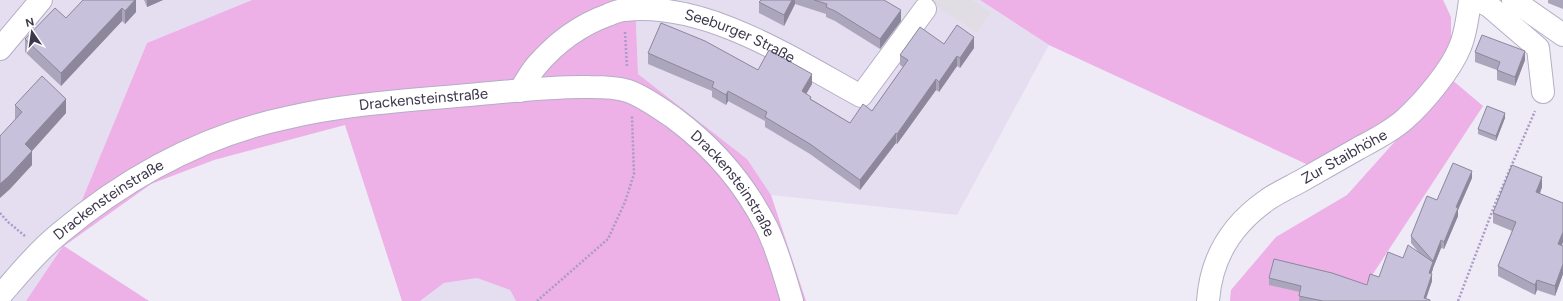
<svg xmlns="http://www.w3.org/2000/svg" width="1563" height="301" font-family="Figtree,sans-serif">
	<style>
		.residential { fill: #e5def1 }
		.green { fill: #edb0e7 }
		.parking { fill: #e0dee4 }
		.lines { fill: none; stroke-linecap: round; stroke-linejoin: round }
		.minor-casing { stroke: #b5aec6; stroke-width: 24 }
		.path { stroke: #a89bc6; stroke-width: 2.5; stroke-dasharray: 2 2; stroke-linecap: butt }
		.minor { stroke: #fff; stroke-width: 22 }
		.wall { fill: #aca6bd }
		.shaded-wall { fill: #8c879a }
		.building { fill: #c8c1dc; stroke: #8c879a }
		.labels { text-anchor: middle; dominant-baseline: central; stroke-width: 3.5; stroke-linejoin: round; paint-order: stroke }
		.street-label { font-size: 15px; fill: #3c374b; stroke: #fff }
	</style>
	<rect width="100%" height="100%" fill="#eeeaf6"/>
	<g class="residential">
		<polygon points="0,0 252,0 147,43 63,246 26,301 0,301"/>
		<polygon points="635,0 980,0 1049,45 957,215 771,195 747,159 638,74"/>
		<polygon points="477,278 510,290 516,301 420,301 444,283"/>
	</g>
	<g class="green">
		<polygon points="252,0 635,0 638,74 747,159 771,195 806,301 516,301 510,290 477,278 444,283 420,301 402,301 345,125 214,160 151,184 64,246 149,301 26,301 63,246 147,43"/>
		<polygon points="980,0 1443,0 1451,17 1451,46 1441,69 1408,105 1315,168 1049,45"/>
		<polygon points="1451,79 1483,106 1365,286 1361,301 1230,301 1231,290 1276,237 1347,195"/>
	</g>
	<polygon class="parking" points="927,0 972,0 991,12 977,33"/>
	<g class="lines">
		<g class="minor-casing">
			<g id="minor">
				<polyline points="1478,0 1489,6 1538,48 1543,92"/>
				<polyline points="1513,0 1563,35"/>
				<polyline points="0,49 41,0"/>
				<path id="s1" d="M520 91C525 82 530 73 537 65 556 43 580 25 608 15 613 13 619 10 625 10 706 1 793 59 861 96L925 9"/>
				<path id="s2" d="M0 296C19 274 37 252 60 233 126 178 202 136 286 118 349 103 415 100 479 94 516 91 552 86 590 87 602 87 616 87 628 91 643 96 661 109 674 118 713 147 745 184 767 228 778 251 785 277 792 301"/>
				<path id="s3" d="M1208 301C1211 258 1231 225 1267 200 1277 193 1290 187 1301 181 1320 170 1340 159 1359 148 1374 140 1392 131 1405 119 1423 103 1451 70 1460 47 1466 33 1468 15 1470 0"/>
			</g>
		</g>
		<g class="path">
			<polyline points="625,32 627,67"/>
			<polyline points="0,213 8,222 25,236"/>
			<polyline points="537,301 608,239 625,202 634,174 632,116"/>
			<polyline points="1458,301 1495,204 1535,111"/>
		</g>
		<use href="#minor" class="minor"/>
	</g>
	<g class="wall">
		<polygon points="136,0 136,12 125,24 122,21 61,86 25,52 25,39 66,18"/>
		<polygon points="144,0 163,0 147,7"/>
		<polygon points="761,0 884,0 901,21 880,49 835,21 826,17 826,14 795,4 784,26 759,13 759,2"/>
		<polygon points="1548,0 1563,0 1563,9 1548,3"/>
		<polygon points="944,44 974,48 960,68 957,66 939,92 936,90 897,144 896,143 860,190 810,154 765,127 765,121 728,101 726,105 712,97 712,91 648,64 648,53 758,70 812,84 806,94 811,99 850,123 872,111 903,67 900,65 900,55"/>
		<polygon points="1475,52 1525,60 1515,86 1497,80 1497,70 1475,62"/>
		<polygon points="15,105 66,113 32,151 32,165 9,190 15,119"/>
		<polygon points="1505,118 1496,141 1478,134 1478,129"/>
		<polygon points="1472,178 1458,210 1458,216 1444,249 1441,248 1433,268 1431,274 1432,281 1426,299 1430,301 1299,301 1300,292 1269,285 1269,278 1367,285 1379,277 1403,258 1420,254 1411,243 1411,236 1437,200"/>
		<polygon points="1542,187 1540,194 1563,203 1563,242 1562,246 1563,246 1563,274 1555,296 1537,290 1535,295 1498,276 1498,266 1512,231 1493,223 1493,213"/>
	</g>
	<g class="shaded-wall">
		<polygon points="135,0 136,0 136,12 125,24 125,11"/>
		<polygon points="147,0 163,0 147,7"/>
		<polygon points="792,0 795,0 795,4 784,26 784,15"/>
		<polygon points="122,8 122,21 61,86 61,73"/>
		<polygon points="901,10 901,21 880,49 880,39"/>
		<polygon points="974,37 974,48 960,68 960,58"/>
		<polygon points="1525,51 1525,60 1515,86 1515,77"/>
		<polygon points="957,56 957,66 939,92 939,82"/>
		<polygon points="812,74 812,84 802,101 802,91"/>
		<polygon points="936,79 936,90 897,144 897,134"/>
		<polygon points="728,91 728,101 726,105 726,95"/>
		<polygon points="66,99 66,113 32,151 32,165 9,190 0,198 0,184 25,144"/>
		<polygon points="1505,113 1505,118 1496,141 1496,136"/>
		<polygon points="896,133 896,143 860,190 860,180"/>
		<polygon points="1472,171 1472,178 1458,210 1458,216 1444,249 1444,242 1456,207"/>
		<polygon points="1542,177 1542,187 1536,202 1536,192"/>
		<polygon points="1563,232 1563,242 1558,254 1558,244"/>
		<polygon points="1441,240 1441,248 1433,268 1433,261"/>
		<polygon points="1433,262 1433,269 1429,280 1429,273"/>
		<polygon points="1563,264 1563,274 1555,296 1555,286"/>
		<polygon points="1432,274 1432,281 1425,301 1424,298"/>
		<polygon points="1537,280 1537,290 1535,295 1535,285"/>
	</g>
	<g class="building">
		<polygon points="83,0 135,0 125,11 122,8 61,73 25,39 55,8 66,18"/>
		<polygon points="761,0 792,0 784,15 759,2"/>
		<polygon points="814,0 884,0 901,10 880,39 835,11 826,7 827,4"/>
		<polygon points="661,23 705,41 758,70 769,50 812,74 802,91 811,97 810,99 850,123 863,104 872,111 908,60 900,55 920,27 944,44 957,25 974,37 960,58 957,56 939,82 936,79 897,134 896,133 860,180 810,144 765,117 767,112 728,91 726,95 712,87 714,82 648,53"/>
		<polygon points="1482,35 1525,51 1515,77 1497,70 1500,62 1475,52"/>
		<polygon points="42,76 66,99 25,144 32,151 9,176 0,184 0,136 22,112 15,105"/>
		<polygon points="1487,106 1505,113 1496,136 1478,129"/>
		<polygon points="1453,163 1472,171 1456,207 1458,208 1444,242 1441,240 1433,261 1411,236 1427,196 1437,200"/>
		<polygon points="1512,165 1542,177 1536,192 1563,203 1563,232 1558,244 1563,246 1563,264 1555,286 1537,280 1535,285 1498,266 1516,222 1493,213"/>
		<polygon points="1408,245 1433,262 1429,273 1432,274 1424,298 1430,300 1430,301 1323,301 1299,296 1301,286 1269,278 1274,259 1332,273 1367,285 1370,274 1379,277 1388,252 1403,258"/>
	</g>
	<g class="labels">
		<g class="street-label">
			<text stroke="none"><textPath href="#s1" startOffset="256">Seeburger Straße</textPath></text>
			<text stroke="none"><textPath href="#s2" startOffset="482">Drackensteinstraße</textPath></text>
			<text stroke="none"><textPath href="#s3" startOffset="210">Zur Staibhöhe</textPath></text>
			<text stroke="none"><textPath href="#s2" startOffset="830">Drackensteinstraße</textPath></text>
			<text stroke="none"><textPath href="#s2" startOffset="146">Drackensteinstraße</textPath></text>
		</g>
	</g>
	<g transform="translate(32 32) rotate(347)" stroke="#ffffff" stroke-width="3" paint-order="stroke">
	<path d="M0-3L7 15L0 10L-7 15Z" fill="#3c374b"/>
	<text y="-6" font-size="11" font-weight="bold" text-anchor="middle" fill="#3c374b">N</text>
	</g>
</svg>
